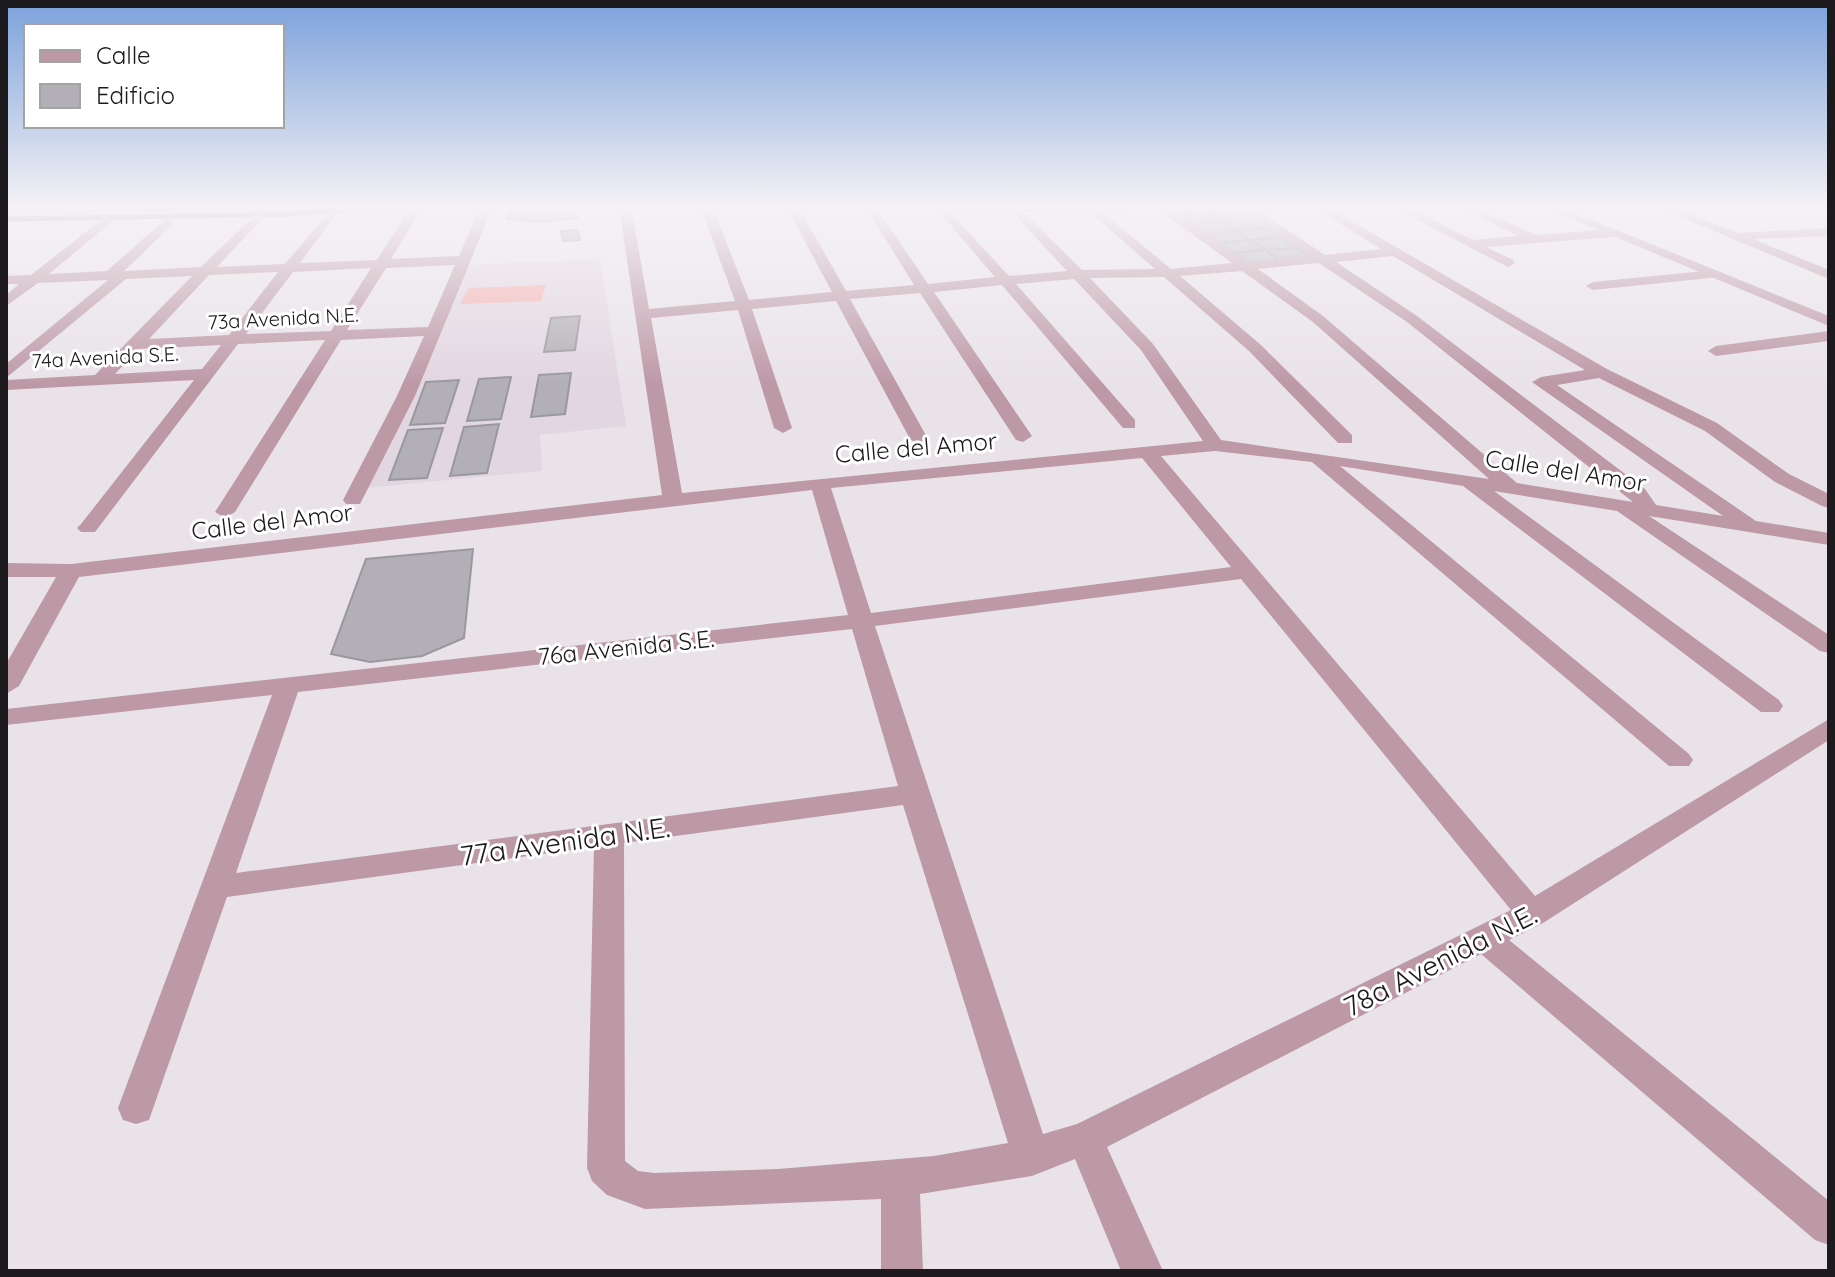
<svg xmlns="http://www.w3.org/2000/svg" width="1835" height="1277" font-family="Quicksand,sans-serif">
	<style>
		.built { fill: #e2d6e1 }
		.green { fill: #f6b0ae }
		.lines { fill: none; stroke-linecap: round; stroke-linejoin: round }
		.stream { stroke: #5c6494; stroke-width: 5 }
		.building { fill: #b2afb6; stroke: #9a989f; stroke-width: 2 }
		.minor { fill: #bd99a6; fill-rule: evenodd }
		.tertiary { fill: #bd99a6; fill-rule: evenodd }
		.labels { text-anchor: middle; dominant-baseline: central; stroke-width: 6; stroke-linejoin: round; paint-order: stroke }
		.far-street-label { font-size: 20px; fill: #1c1a1c; stroke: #fff }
		.street-label { font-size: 24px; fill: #1c1a1c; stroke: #fff }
		.near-street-label { font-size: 28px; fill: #1c1a1c; stroke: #fff }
	</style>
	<rect width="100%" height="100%" fill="#e9e3e9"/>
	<polygon class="built" points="600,259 626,426 540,435 542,471 365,488 469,265"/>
	<polygon class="green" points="546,285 541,301 460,304 468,288"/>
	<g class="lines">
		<g class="stream">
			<polyline points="934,206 1048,210 1142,206"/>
			<polyline points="6,207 61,206"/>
			<polyline points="291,213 410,206"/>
			<polyline points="6,219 293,214"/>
		</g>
	</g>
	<g class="building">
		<polygon points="508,206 558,206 568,208 578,218 539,222 507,219"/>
		<polygon points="1170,206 1201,206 1211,213 1182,215"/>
		<polygon points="1201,206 1233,206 1240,210 1211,213"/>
		<polygon points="1240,210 1253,219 1223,221 1211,213"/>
		<polygon points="1211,213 1223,221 1195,224 1182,215"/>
		<polygon points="1253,219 1267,228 1237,231 1223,221"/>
		<polygon points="1223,221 1237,231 1207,233 1195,224"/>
		<polygon points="1267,228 1281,238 1250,240 1237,231"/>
		<polygon points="578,230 580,240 563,241 561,231"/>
		<polygon points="1237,231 1250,240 1221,243 1207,233"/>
		<polygon points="1281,238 1297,248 1265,250 1250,240"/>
		<polygon points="1250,240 1265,250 1235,253 1221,243"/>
		<polygon points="1297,248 1312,258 1280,261 1265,250"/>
		<polygon points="1265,250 1280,261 1249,264 1235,253"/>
		<polygon points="580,316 575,350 544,352 551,318"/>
		<polygon points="571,373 565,414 531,417 539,375"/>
		<polygon points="511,377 501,419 467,421 479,379"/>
		<polygon points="459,380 445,423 410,425 426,382"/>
		<polygon points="499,424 487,473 450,476 464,427"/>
		<polygon points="443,428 427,478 389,480 408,430"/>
		<polygon points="473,549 464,638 422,656 370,662 331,654 366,559"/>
	</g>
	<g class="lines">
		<g class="minor">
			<path d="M415 206 421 210 391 259 459 256 481 206H493L415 396 360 504H346L343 500 397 396 424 336 341 340 235 512 225 518 215 512 325 340 238 344 95 532H81L77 528 81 524 194 380 6 390V380L95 375 192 276 126 279 6 378V364L108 280 38 283 6 306V295L19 284H6V276L31 275 106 216 112 220 110 223 49 274 107 271 167 218 173 222 172 225 124 271 201 267 257 213 261 214V220L217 267 285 264 329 212 335 216 300 263 377 260 411 207ZM455 265 428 327 347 330 386 268ZM371 268 331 331 246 334 293 272ZM278 272 229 335 149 339 209 275ZM221 345 202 369 115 374 139 349Z"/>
			<path d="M619 206H631L649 309 735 301 700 206H712L749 300 832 292 786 206H798L846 291 914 285 865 206H875L928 284 995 277 940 213V207L944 206 1009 276 1067 271 1015 215V209L1019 208 1082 270 1155 269 1093 215V209L1097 208 1171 269 1232 263 1163 213V207L1167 206 1248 262 1309 256 1237 206H1251L1325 255 1381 249 1311 206H1325L1607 369 1717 423 1789 474 1829 494V508L1822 506 1775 482 1705 431 1599 378 1557 385 1756 521 1829 533V545L1649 516 1829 635V653L1820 651 1617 511 1494 491 1779 700 1783 706 1779 712H1761L1463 486 1340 466 1689 754 1693 760 1689 766H1669L1312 462 1215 451 1161 456 1535 896 1829 719V740L1543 923 1509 940 1829 1201V1245L1815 1240 1481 954 1107 1147 1163 1271H1121L1075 1159 1032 1176 920 1194 923 1271H881V1199L645 1209 607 1195 592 1181 587 1168 594 847 227 897 149 1120 136 1124 123 1120 118 1108 272 695 6 725V709L848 615 812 490 79 577 19 686 6 694V664L56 577H6V563L71 564 662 495ZM1393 256 1585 370 1541 377 1532 382 1723 516 1656 505 1645 489 1417 316 1336 262ZM1319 263 1407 322 1633 502 1517 483 1323 316 1258 269ZM1242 271 1313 322 1489 479 1221 440 1153 344 1090 278 1164 277 1249 351 1338 443H1352V435L1261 345 1180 276ZM1074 279 1141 350 1203 441 682 493 651 318 738 310 774 428 783 433 792 428 752 309 836 301 910 439 919 445 928 439 850 299 920 293 1016 440 1023 442 1032 436 934 292 1002 285 1123 428H1135V420L1016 284ZM1142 458 1231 567 871 613 831 488ZM1241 579 1511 910 1077 1124 1043 1134 875 626ZM852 629 898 786 236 873 298 692ZM903 805 1008 1143 934 1156 778 1169 654 1173 638 1171 625 1161 624 843Z"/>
			<polygon points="1390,206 1405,206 1473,240 1518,236 1458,206 1473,206 1536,235 1613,229 1620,233 1613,237 1486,247 1513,260 1515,263 1508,267"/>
			<polygon points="1654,206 1670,206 1738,233 1829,228 1829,236 1753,239 1829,270 1829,279"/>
			<polygon points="1714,270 1721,274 1719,277 1593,290 1586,286 1593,282"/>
			<polygon points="1829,331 1829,341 1716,356 1708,351 1716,346"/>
		</g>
		<g class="tertiary">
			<polygon points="300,206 294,210 6,215 6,207"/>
			<polygon points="1541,206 1557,206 1829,316 1829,326"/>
		</g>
	</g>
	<linearGradient id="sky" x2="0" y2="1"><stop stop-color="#7ba1db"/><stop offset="0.54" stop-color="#f5f2f5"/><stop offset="1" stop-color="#f5f2f5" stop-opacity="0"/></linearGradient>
	<rect width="1835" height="384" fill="url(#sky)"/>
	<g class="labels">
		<g class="far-street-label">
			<text transform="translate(283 318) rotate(-3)">73a Avenida N.E.</text>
			<text transform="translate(105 357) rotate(-3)">74a Avenida S.E.</text>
		</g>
		<g class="street-label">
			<text transform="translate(916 447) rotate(-5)">Calle del Amor</text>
			<text transform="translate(1566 470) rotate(9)">Calle del Amor</text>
			<text transform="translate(272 521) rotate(-7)">Calle del Amor</text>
			<text transform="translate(626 647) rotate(-6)">76a Avenida S.E.</text>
		</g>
		<g class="near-street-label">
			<text transform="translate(565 841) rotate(-8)">77a Avenida N.E.</text>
			<text transform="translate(1440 960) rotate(-27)">78a Avenida N.E.</text>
		</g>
	</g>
	<rect width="1835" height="1277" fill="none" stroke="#1c1a1c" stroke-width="16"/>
	<rect x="24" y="24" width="260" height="104" fill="#ffffff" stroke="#a4a3a4" stroke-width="2"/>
	<rect x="40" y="50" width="40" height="12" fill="#bd99a6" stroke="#a4a3a4" stroke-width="2"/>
	<text x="96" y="64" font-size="24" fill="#1c1a1c">Calle</text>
	<rect x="40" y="84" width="40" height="24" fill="#b2afb6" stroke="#a4a3a4" stroke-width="2"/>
	<text x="96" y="104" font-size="24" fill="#1c1a1c">Edificio</text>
</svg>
